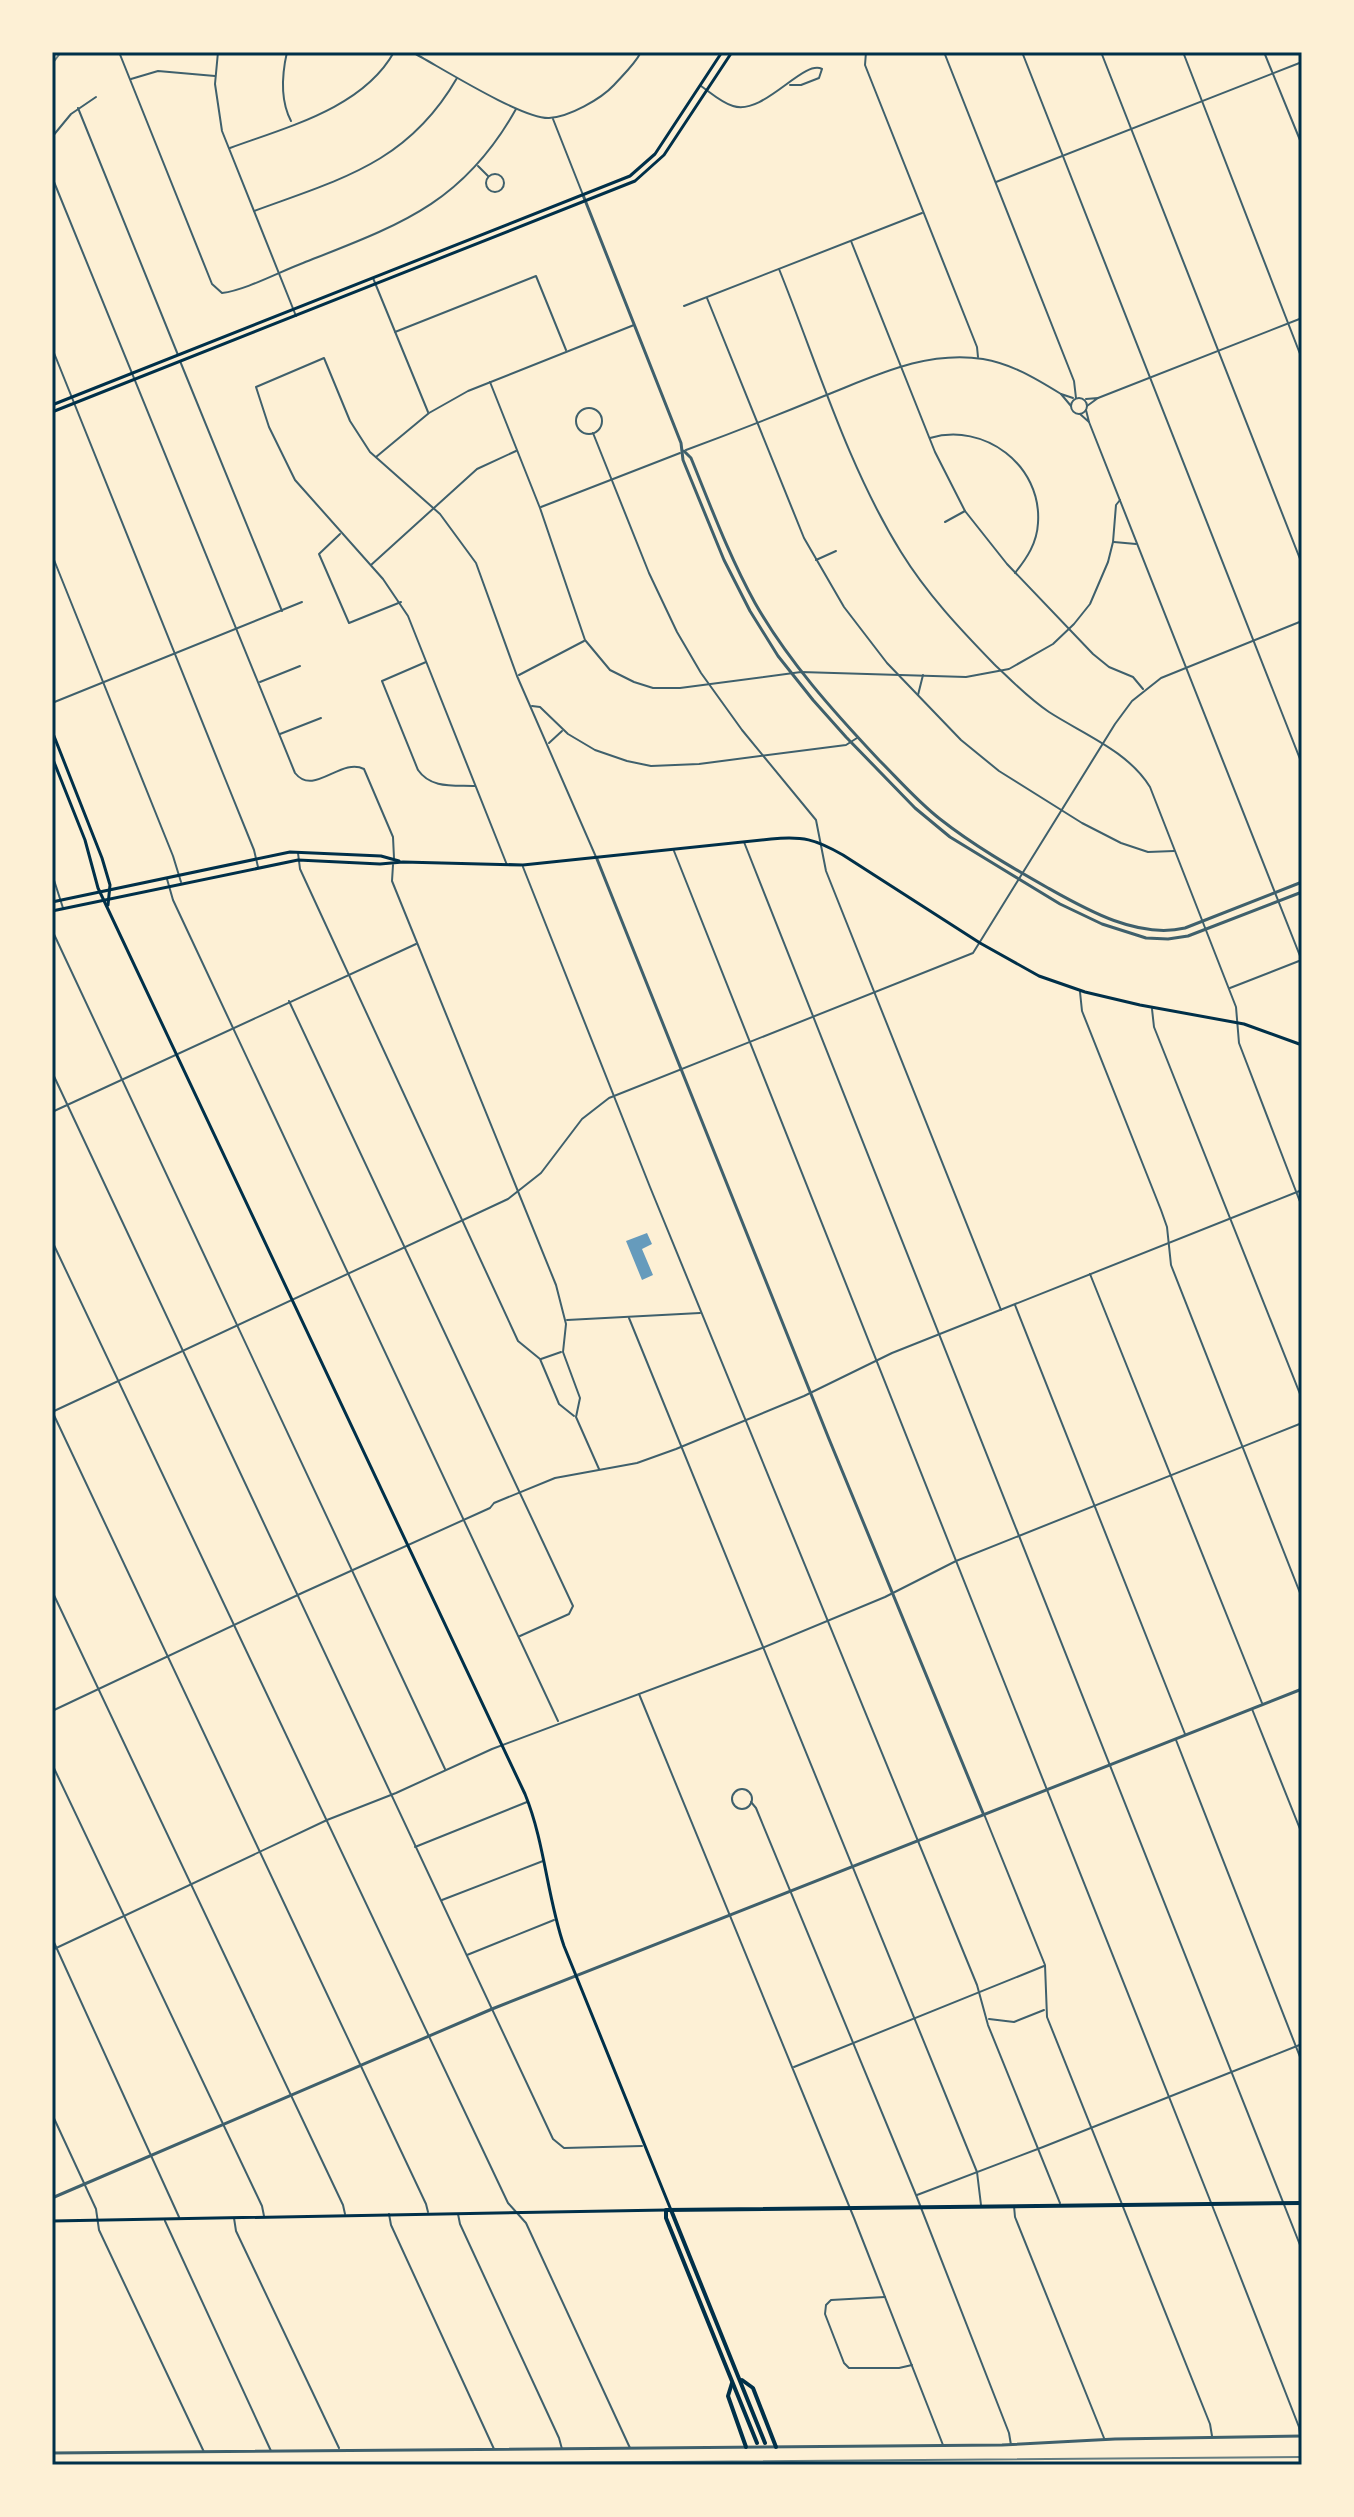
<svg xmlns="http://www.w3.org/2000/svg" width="1354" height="2517" font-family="Karla,sans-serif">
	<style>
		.water { fill: #669bbc }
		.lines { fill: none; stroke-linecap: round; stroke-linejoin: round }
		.pedestrian { stroke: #3f606c; stroke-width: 2 }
		.minor { stroke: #3f606c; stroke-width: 2 }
		.tertiary { stroke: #3f606c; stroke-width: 3 }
		.secondary { stroke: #003049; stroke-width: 3 }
		.primary { stroke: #003049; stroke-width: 4 }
		.rail { stroke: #657d81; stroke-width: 2 }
		.neatline { fill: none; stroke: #003049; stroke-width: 3 }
	</style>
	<rect width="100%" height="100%" fill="#fdf0d5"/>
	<polygon class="water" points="647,1233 652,1244 642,1249 653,1275 642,1280 626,1241"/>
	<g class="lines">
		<polyline class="pedestrian" points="977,2172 981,2205"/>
		<g class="minor">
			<path d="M119 52 212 284 222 293C246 290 279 272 303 263 399 225 463 204 516 109"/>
			<polyline points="218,52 215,84 222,131 296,316"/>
			<path d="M287 52C282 74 280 100 291 121"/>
			<path d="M412 52C440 67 522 119 549 118 569 117 601 99 614 85 623 75 635 64 641 52"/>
			<polyline points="866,52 865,65 977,347 978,357"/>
			<polyline points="944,52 1074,381 1076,398"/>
			<polyline points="1022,52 1302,764"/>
			<polyline points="1101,52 1302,564"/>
			<polyline points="1183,52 1302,359"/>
			<polyline points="1264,52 1302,145"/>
			<polyline points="131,79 158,71 215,76"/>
			<path d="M701 86C711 93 722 103 733 106 764 116 803 59 822 69L819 78 801 85H790"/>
			<polyline points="78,108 178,355"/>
			<polyline points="553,119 583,195"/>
			<polyline points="52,137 71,114 96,97"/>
			<path d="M230 148C287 127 363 108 394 52"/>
			<polyline points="478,166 488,176"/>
			<circle cx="495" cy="183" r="9"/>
			<path d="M52 177 295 773C314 797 341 757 364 769L393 837 394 858"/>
			<polyline points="996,182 1302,62"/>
			<path d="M254 211C341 179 408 163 457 78"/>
			<polyline points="851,241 935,452 965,511 1007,564 1093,654 1109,667 1133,677 1143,689"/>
			<path d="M779 269C817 363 847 465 901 552 927 594 960 629 994 664 1012 681 1028 698 1049 712 1083 734 1128 751 1150 787L1236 1007 1239 1043 1302 1207"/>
			<polyline points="373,278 428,412"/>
			<polyline points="707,298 804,538 844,607 887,663 961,740 999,771 1082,823 1121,843 1148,852 1174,851"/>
			<polyline points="684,306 922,213"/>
			<polyline points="395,332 536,276 566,350"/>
			<polyline points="52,348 222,771 254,850 258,867"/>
			<polyline points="180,361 282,611"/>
			<polyline points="490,382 540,508 585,640 610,670 634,682 653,688 680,688 801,672 966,677 1009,669 1053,644 1074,624 1090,604 1108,562 1113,542 1116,505 1120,500"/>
			<polyline points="1098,398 1302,318"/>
			<circle cx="1079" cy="406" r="8"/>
			<polyline points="1086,399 1098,398 1087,406"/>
			<polyline points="1071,406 1061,394 1073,398"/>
			<circle cx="589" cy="421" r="13"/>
			<polyline points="1080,414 1089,422 1086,410"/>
			<polyline points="1089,422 1302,961"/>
			<polyline points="593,433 649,573 677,632 701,673 742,730 816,820 826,871 1001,1310"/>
			<path d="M930 438C984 422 1042 465 1038 523 1037 543 1027 558 1015 573"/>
			<path d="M686 450C732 433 778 415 824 396 875 376 926 350 983 359 1012 364 1035 378 1061 394"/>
			<polyline points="376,457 429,413 468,391 634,325"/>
			<polyline points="541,507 680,453"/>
			<polyline points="945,522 965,511"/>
			<polyline points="340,534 319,554 349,623 401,602"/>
			<polyline points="1114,542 1136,544"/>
			<polyline points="52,555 173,856 181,882"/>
			<polyline points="816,560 836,551"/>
			<polyline points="371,565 477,469 516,451"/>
			<path d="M426 662 382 681 418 770C431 789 454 785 475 786"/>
			<polyline points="519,675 584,641"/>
			<polyline points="260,682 300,666"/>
			<polyline points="918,695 923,675"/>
			<polyline points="52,703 302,602"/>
			<polyline points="532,706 540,707 568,734 595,750 627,761 651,766 699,764 846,745 857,738"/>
			<polyline points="280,734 321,718"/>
			<polyline points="549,743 562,731"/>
			<polyline points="744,842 1302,2250"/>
			<polyline points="674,851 1233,2258 1299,2427 1300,2436"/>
			<polyline points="298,853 300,869 518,1341 540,1359 559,1404 574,1416"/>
			<polyline points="393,865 392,881 556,1285 566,1324 563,1352 580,1398 576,1417 599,1469"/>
			<polyline points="507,865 408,616 383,579 295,480 269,427 256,387 324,358 350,421 370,452 440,514 476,563 517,676 596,857"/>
			<polyline points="523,867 650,1187 977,1985 988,2025 1060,2203"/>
			<polyline points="52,874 63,908"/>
			<polyline points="167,879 173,900 558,1721"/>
			<polyline points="52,930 445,1769"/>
			<polyline points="1301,961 1302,975"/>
			<polyline points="1230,988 1299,961"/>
			<polyline points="1080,992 1082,1011 1161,1210 1167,1227 1171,1265 1302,1598"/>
			<polyline points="289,1001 573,1606 569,1614 520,1636"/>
			<polyline points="1152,1009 1154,1027 1302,1399"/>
			<polyline points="52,1072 553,2139 564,2148 642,2146"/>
			<polyline points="52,1112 416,944"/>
			<polyline points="52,1241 508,2203 526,2223 630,2448"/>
			<polyline points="1090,1274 1262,1703"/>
			<polyline points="1015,1305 1185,1734"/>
			<polyline points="629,1318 977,2172"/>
			<polyline points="567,1320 700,1313"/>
			<polyline points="541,1359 561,1352"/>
			<polyline points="52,1411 426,2204 428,2212"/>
			<polyline points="52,1412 508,1199 541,1173 582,1119 609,1098 973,953 1115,724 1132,701 1161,678 1302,621"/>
			<polyline points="52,1591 343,2205 345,2214"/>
			<polyline points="639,1694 854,2218 943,2445"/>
			<polyline points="1252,1709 1302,1834"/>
			<polyline points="52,1711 302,1593 490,1508 494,1503 555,1478 637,1463 676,1449 804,1396 892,1353 1302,1190"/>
			<polyline points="1176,1740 1302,2062"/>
			<polyline points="52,1764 262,2206 264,2216"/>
			<circle cx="742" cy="1799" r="10"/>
			<polyline points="751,1802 756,1808 916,2195 1009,2433 1011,2445"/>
			<polyline points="984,1814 1045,1965 1047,2017 1210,2424 1212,2436"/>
			<polyline points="415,1847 527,1802"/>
			<polyline points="442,1900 543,1861"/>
			<polyline points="52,1938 179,2217"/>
			<polyline points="52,1950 327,1820 396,1793 492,1749 762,1648 885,1597 956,1561 1302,1423"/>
			<polyline points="467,1955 554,1920"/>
			<polyline points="989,2019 1014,2022 1044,2010"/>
			<polyline points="794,2067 1044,1966"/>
			<polyline points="52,2114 96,2209 99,2230 204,2452"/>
			<polyline points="917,2195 1043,2147 1302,2044"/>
			<polyline points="1014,2206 1015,2217 1104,2438"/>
			<polyline points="389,2214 391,2225 494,2449"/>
			<polyline points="458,2214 460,2224 559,2438 562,2449"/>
			<polyline points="234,2218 236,2231 339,2448"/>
			<polyline points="165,2221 271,2451"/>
			<polyline points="885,2297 831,2300 826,2305 825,2314 844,2363 849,2368 899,2368 912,2365"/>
		</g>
		<g class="tertiary">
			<polyline points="583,195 681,443 683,460 724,560 750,611 778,656 813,700 846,737 915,808 950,837 1060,904 1102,924 1146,938 1168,939 1188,936 1302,892"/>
			<path d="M684 451 691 458C711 507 729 556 755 603 788 661 833 711 879 760 899 780 918 802 940 819 973 845 1011 867 1048 888 1087 910 1138 939 1185 928L1302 882"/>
			<polyline points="597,859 829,1439 983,1813"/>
			<polyline points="52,2198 492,2009 1302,1689"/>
			<polyline points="52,2453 1002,2445 1115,2439 1302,2436"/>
		</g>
		<g class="secondary">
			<polyline points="52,405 630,176 655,154 722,52"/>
			<polyline points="52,412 635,181 664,155 732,52"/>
			<polyline points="52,731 102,858 110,885 108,905"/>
			<path d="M52 757 85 840 98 888 525 1794C545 1843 547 1897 564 1946L671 2210"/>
			<polyline points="52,902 290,852 381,856 399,861"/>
			<path d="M52 911 298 860 380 864 403 862 523 865 771 839C803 836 815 839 843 855L980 943 1039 976 1085 992 1140 1005 1244 1024 1302 1045"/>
			<polyline points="52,2221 666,2210"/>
		</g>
		<g class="primary">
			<polyline points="671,2210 765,2443"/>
			<polyline points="742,2380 753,2388 776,2447"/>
			<polyline points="732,2383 728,2396 746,2447"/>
			<polyline points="757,2443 666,2218 666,2210 1302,2203"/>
		</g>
		<g class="rail">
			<polyline points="52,64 61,52"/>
			<polyline points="282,2465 1302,2457"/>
		</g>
	</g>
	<rect width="1354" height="2517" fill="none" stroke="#fdf0d5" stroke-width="108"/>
	<rect x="54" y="54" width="1246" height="2409" class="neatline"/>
</svg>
